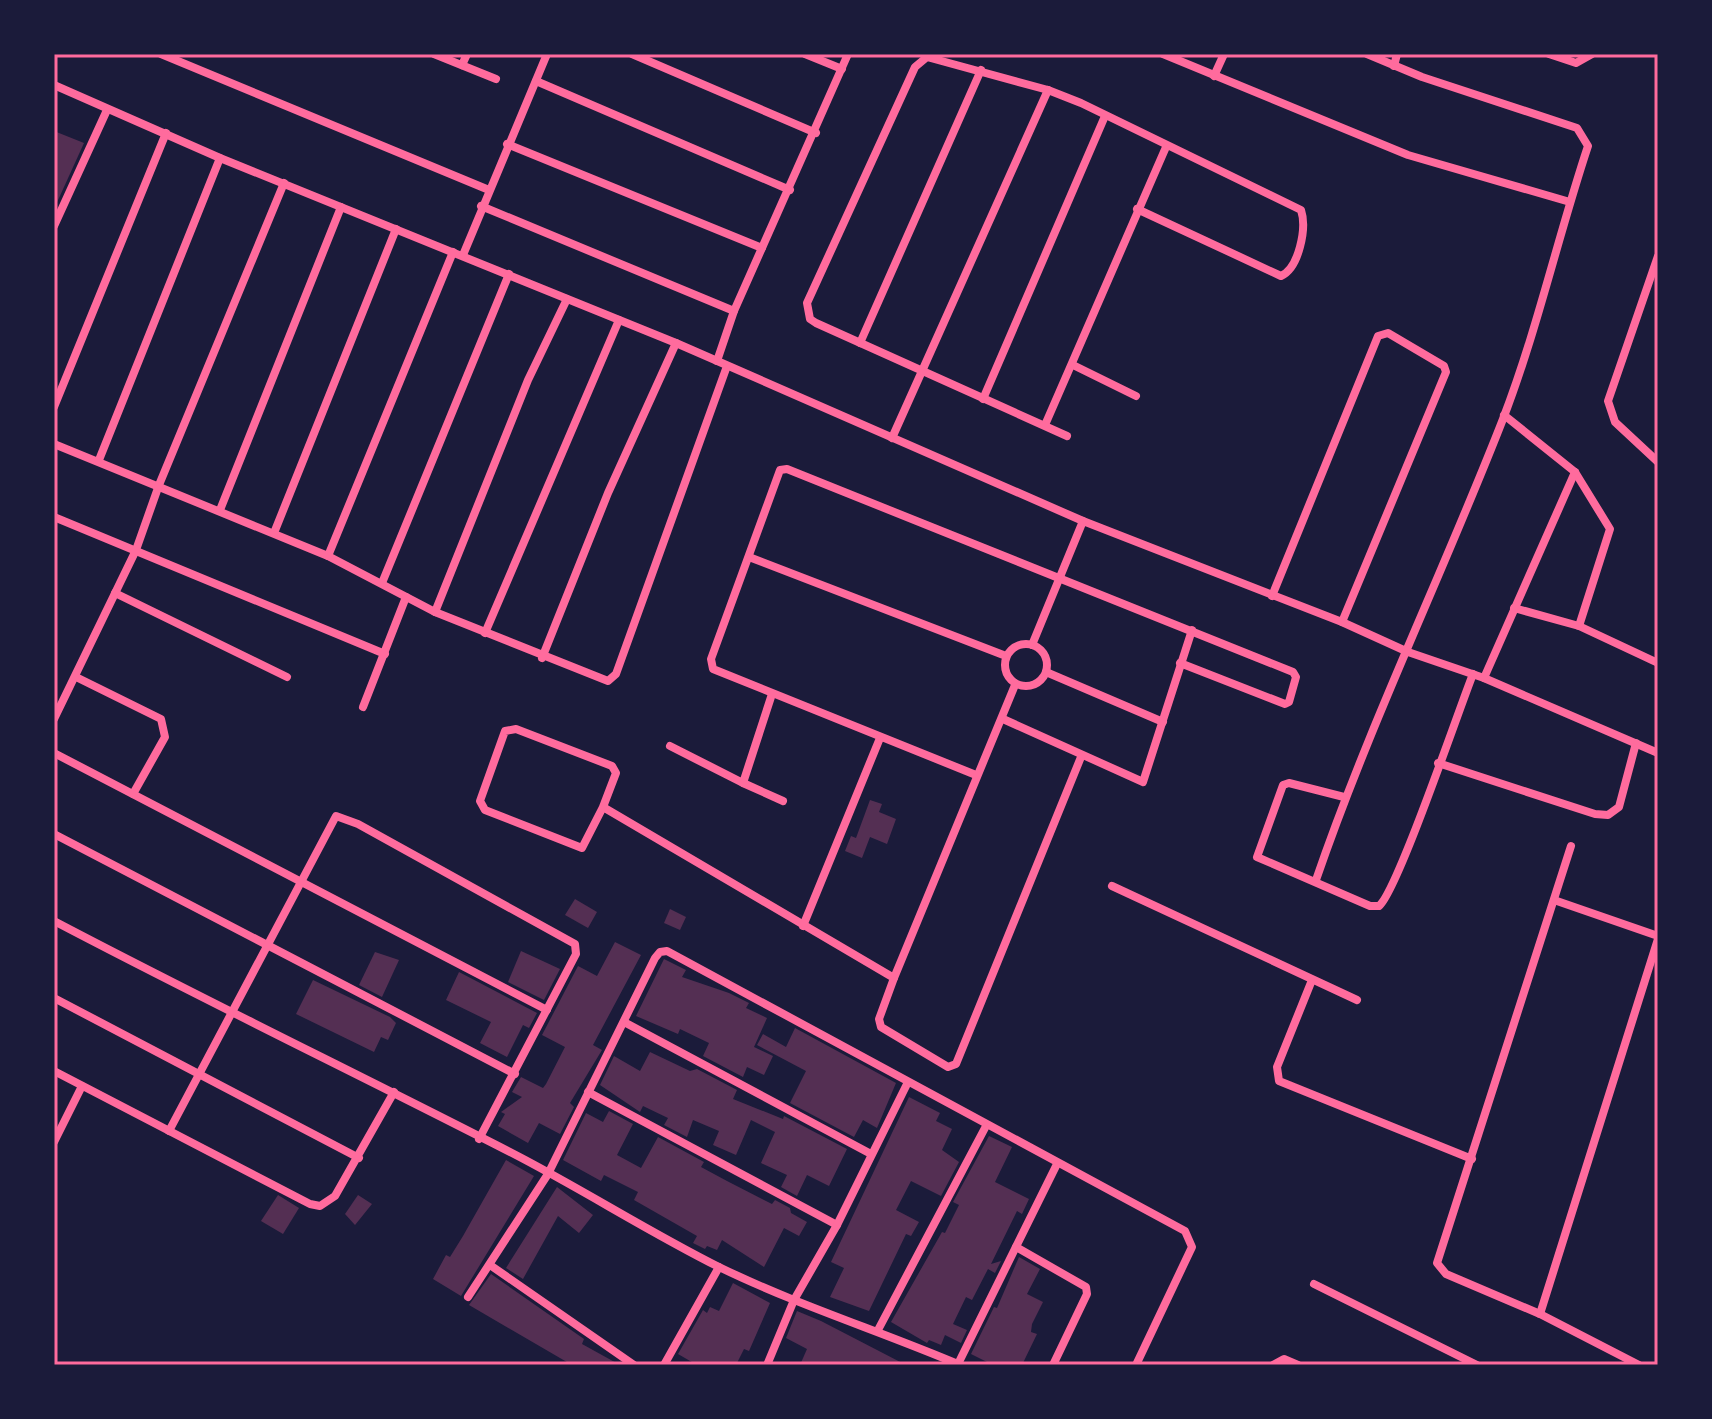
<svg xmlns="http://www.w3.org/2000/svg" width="1712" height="1419" font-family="'Noto Sans',sans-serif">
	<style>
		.building { fill: #542f53 }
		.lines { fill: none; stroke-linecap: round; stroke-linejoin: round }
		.minor { stroke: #ff6b9d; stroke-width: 8 }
		.neatline { fill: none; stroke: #ff6b9d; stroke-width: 3 }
	</style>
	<rect width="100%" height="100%" fill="#1b1b3a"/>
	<g class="building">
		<polygon points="54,131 84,143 54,209"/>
		<polygon points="870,800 882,804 879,812 896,819 887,844 870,837 862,858 845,851 851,836 856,838"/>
		<polygon points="575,899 597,912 588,928 565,915"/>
		<polygon points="670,909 686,917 680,930 664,923"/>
		<polygon points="615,942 641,955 593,1045 602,1050 570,1103 574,1107 560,1134 539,1123 528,1143 498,1126 505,1114 501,1112 522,1097 512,1092 521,1077 543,1088 546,1084 565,1047 542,1035 578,966 597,976"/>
		<polygon points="521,951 560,969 544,1000 508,982"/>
		<polygon points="375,952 399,960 382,997 359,985"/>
		<polygon points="664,959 686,970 682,977 729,993 749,1003 746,1008 767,1018 754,1047 773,1056 764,1075 747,1067 743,1077 703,1056 709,1043 680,1029 678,1034 636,1016"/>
		<polygon points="459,972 537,1013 529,1028 523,1025 507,1057 480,1043 491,1022 446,1000"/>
		<polygon points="313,980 390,1017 396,1023 388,1040 381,1037 374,1052 296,1014"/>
		<polygon points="795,1028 896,1083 877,1128 863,1120 854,1137 790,1103 806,1071 757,1045 763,1034 786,1047"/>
		<polygon points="650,1052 690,1071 697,1069 737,1090 733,1099 783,1119 784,1116 847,1149 829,1186 807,1175 797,1196 781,1187 787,1175 761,1163 775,1132 751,1120 736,1155 713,1145 719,1131 693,1120 687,1137 664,1125 668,1118 643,1106 640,1112 600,1085 614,1056 640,1071"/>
		<polygon points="909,1097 940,1113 936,1121 952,1129 942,1150 959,1162 941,1196 911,1181 896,1210 919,1222 911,1236 906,1234 869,1311 830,1297 844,1268 831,1262"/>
		<polygon points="609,1111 633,1124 617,1155 641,1168 658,1137 704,1162 701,1167 727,1181 772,1204 775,1200 790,1208 791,1213 807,1222 799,1236 784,1228 764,1267 722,1240 717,1250 707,1246 705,1249 693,1243 697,1236 634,1200 638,1192 604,1175 601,1181 563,1160 586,1113 603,1122"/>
		<polygon points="989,1136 1012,1147 995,1182 1029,1199 1022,1214 1017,1211 991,1264 1001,1261 995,1273 988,1269 972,1300 966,1297 953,1324 967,1330 961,1343 945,1335 941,1345 929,1340 927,1343 891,1322 942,1232 945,1233 959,1205 953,1202"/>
		<polygon points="506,1160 534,1176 461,1296 433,1279 446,1255 450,1257 463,1236"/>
		<polygon points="557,1187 593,1215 579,1233 558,1216 523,1279 506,1268"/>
		<polygon points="278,1195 299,1208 283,1234 261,1221"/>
		<polygon points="358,1195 372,1204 355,1225 345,1214"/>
		<polygon points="1019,1257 1040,1269 1027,1294 1043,1302 1032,1324 1031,1332 1037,1334 1022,1365 993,1365 971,1354 994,1307 997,1308"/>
		<polygon points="491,1274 584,1339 582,1344 620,1365 572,1365 469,1305"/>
		<polygon points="733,1283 770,1303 749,1351 744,1349 736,1365 697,1365 678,1354 703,1310 707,1313 710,1307 719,1311"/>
		<polygon points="797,1311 821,1321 906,1365 800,1365 807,1349 786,1338"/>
	</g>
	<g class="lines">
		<g class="minor">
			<polyline points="161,54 489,190"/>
			<polyline points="434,54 496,79"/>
			<polyline points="632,54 816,133"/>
			<polyline points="805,54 842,69"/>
			<polyline points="1163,54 1408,155 1570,202"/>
			<polyline points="1549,54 1576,63 1592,54"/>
			<polyline points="462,65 467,54"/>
			<polyline points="1394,66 1397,54"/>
			<polyline points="1214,76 1224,54"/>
			<polyline points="536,81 790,190"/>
			<polyline points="54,85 220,158 676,343 1083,521 1342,622 1408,652 1484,678 1658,753"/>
			<polyline points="507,144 762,248"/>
			<polyline points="481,206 734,311"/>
			<polyline points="54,226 107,110"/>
			<polyline points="463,255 547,54"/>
			<polyline points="1658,256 1608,401 1615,422 1658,462"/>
			<polyline points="860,343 981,70"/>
			<polyline points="717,361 734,311 848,54"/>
			<polyline points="1073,365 1136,396"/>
			<polyline points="983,399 1105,116"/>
			<polyline points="54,407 166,133"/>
			<polyline points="1504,415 1575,472 1610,529 1579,626"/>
			<polyline points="1045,425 1166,147"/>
			<path d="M1067 436 816 323 810 319 807 303 915 67 927 57 1048 90 1081 103 1301 210C1307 228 1299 268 1281 276L1137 209"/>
			<polyline points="892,438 1048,90"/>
			<polyline points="54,444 328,556 435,612 608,681 616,674 727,366"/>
			<polyline points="99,460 220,158"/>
			<polyline points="220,510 341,207"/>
			<polyline points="54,517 385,654"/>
			<polyline points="274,533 396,229"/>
			<polyline points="328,556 453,252"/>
			<polyline points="749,557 1006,656"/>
			<polyline points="382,583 509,274"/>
			<polyline points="115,593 287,677"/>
			<polyline points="1272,596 1378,336 1388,333 1444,366 1446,372 1342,622"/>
			<polyline points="1514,608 1579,626 1658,663"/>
			<polyline points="435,612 528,380 567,299"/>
			<polyline points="485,633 619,320"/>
			<circle cx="1026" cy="665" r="21"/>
			<polyline points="1032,645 1083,521"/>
			<polyline points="542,658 608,493 676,343"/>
			<polyline points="1046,672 1163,722"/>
			<polyline points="76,677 161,719 165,737 133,794"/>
			<polyline points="1484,678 1575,472"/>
			<polyline points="363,707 406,597"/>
			<polyline points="54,719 136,550 159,485 284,183"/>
			<polyline points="1003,719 1143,782 1192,630"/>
			<polyline points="670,746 743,783 772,694"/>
			<polyline points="54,753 547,1010"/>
			<polyline points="1438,763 1595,814 1608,815 1619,807 1636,743"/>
			<polyline points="976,775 713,669 711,659 780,470 787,469 1293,672 1296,677 1289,702 1285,704 1180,663"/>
			<polyline points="743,783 783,801"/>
			<path d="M1344 797 1289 783 1283 785 1257 857 1370 906H1379C1397 892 1459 709 1473 674"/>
			<polyline points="603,807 616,773 612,766 516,729 505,731 480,801 485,810 582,848 603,807 894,978 879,1019 881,1027 948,1067 956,1064 1081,757"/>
			<polyline points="54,834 515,1074"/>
			<polyline points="1571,846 1437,1263 1446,1274 1540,1314 1639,1365"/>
			<path d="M1316 880C1370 723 1443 573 1503 419 1537 331 1558 236 1588 146L1577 128 1422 77 1367 54"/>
			<polyline points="1112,886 1357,1000"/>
			<polyline points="1554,900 1658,936"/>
			<path d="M54 921C206 1001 360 1075 512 1153 582 1189 649 1232 719 1267 797 1305 880 1331 960 1365"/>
			<polyline points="803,926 880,738"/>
			<polyline points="894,978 1015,685"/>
			<polyline points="1312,980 1277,1067 1279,1081 1472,1159"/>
			<polyline points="54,998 359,1158"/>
			<polyline points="624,1022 871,1154"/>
			<polyline points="54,1071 310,1204 320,1206 335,1196 394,1092"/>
			<polyline points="588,1092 837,1225"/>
			<polyline points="169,1131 336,816 358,824 575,944 576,954 479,1139"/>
			<polyline points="54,1142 82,1086"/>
			<polyline points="1016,1247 1086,1287 1087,1294 1053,1365"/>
			<polyline points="490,1265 634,1365"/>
			<polyline points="1314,1284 1477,1365"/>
			<polyline points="468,1297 548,1174 655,958 660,952 667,951 1185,1231 1192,1247 1136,1365"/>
			<polyline points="1540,1314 1658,939"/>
			<polyline points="878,1330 986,1126"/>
			<polyline points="958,1364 1057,1164"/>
			<polyline points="664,1365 719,1267"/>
			<polyline points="767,1365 794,1300 837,1225 908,1082"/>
			<polyline points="1273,1365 1284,1359 1298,1365"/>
		</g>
	</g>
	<rect width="1712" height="1419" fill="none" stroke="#1b1b3a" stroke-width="112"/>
	<rect x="56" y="56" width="1600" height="1307" class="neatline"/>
</svg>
